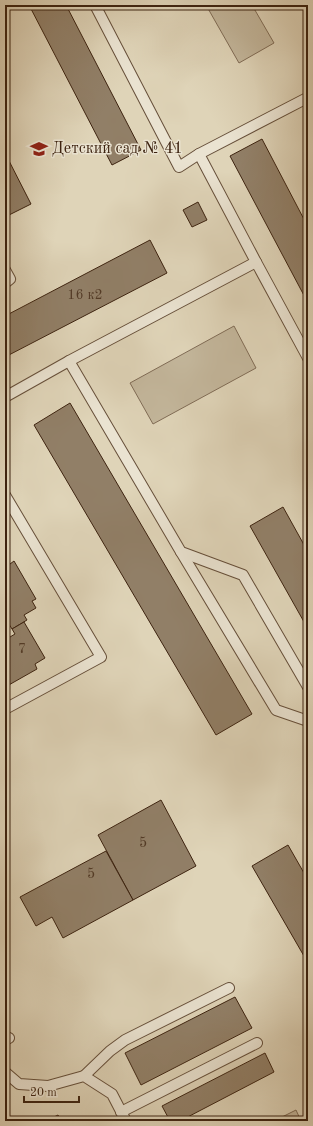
<svg xmlns="http://www.w3.org/2000/svg" width="313" height="1126" font-family="'Old Standard TT',serif">
	<style>
		.green { fill: #c3b69b; stroke: #806c56 }
		.building { fill: #917f67; stroke: #3d2310 }
		.lines { fill: none; stroke-linecap: round; stroke-linejoin: round }
		.lane-casing { stroke: #664f3a; stroke-width: 12 }
		.lane { stroke: #eae3d1; stroke-width: 10 }
		.labels { text-anchor: middle; dominant-baseline: central; stroke-width: 3; stroke-linejoin: round; paint-order: stroke }
		.number-label { font-size: 14px; fill: #523a26 }
		.poi-label { font-size: 16px; fill: #3d2310; stroke: #eae3d1; text-anchor: start }
	</style>
	<rect width="100%" height="100%" fill="#dfd4b8"/>
	<filter id="stains"><feTurbulence type="fractalNoise" baseFrequency=".005" numOctaves="4"/><feColorMatrix values="0 0 0 0 .2 0 0 0 0 .09 0 0 0 0 .02 0 0 0 .5 -.17"/></filter>
	<radialGradient id="worn" r=".72"><stop offset=".6" stop-color="#630" stop-opacity="0"/><stop offset="1" stop-color="#630" stop-opacity=".3"/></radialGradient>
	<g class="green">
		<polygon points="206,5 252,5 274,43 239,63"/>
		<polygon points="234,326 256,368 153,424 130,383"/>
		<polygon points="296,1110 301,1121 274,1121"/>
	</g>
	<g class="building">
		<polygon points="29,5 66,5 141,150 112,165"/>
		<polygon points="262,139 308,227 308,303 230,156"/>
		<polygon points="5,153 31,204 5,217"/>
		<polygon points="198,202 207,220 192,227 183,210"/>
		<polygon points="150,240 167,273 5,357 5,316"/>
		<polygon points="70,403 252,714 216,735 34,425"/>
		<polygon points="283,507 308,552 308,629 250,526"/>
		<polygon points="5,556 10,564 14,561 36,599 32,601 36,608 24,615 27,620 12,629 5,618"/>
		<polygon points="24,622 45,658 35,664 37,669 7,686 5,682 5,640 15,634 12,629"/>
		<polygon points="161,800 196,866 133,900 98,835"/>
		<polygon points="288,845 308,880 308,963 252,866"/>
		<polygon points="106,851 133,900 63,938 52,917 36,926 20,897"/>
		<polygon points="235,997 252,1028 141,1085 125,1053"/>
		<polygon points="265,1053 274,1072 180,1121 170,1121 162,1106"/>
		<polygon points="58,1115 62,1121 46,1121"/>
	</g>
	<g class="lines">
		<g class="lane-casing">
			<g id="lane">
				<polyline points="199,154 307,98 308,98"/>
				<polyline points="256,262 308,358"/>
				<polyline points="5,270 10,279 5,283"/>
				<polyline points="69,361 181,552 243,575 308,687"/>
				<polyline points="5,397 69,361 256,262 199,154 179,167 95,5"/>
				<polyline points="5,495 101,657 5,709"/>
				<polyline points="181,552 276,710 308,721"/>
				<polyline points="5,1040 9,1038"/>
				<polyline points="5,1072 19,1084 48,1086 84,1076 112,1094 126,1121"/>
				<polyline points="84,1076 110,1051 125,1040 229,988"/>
				<polyline points="121,1112 257,1043"/>
			</g>
		</g>
		<use href="#lane" class="lane"/>
	</g>
	<defs>
		<g id="school-bare" transform="scale(1.38)"><path d="M0-5L7-2L0 1L-7-2ZM-4 1L0 2.5L4 1V4Q0 6-4 4Z" fill="#8f2418" stroke="#eae3d1" stroke-width="2.5" paint-order="stroke"/></g>
	</defs>
	<g fill-rule="evenodd">
		<use href="#school-bare" x="39" y="149"/>
	</g>
	<g class="labels">
		<g class="number-label">
			<text x="85" y="295">16 к2</text>
			<text x="22" y="649">7</text>
			<text x="143" y="843">5</text>
			<text x="91" y="874">5</text>
		</g>
		<g class="poi-label">
			<text x="52" y="149">Детский сад № 41</text>
		</g>
	</g>
	<rect width="313" height="1126" fill="none" stroke="#dfd4b8" stroke-width="20"/>
	<rect x="6" y="6" width="301" height="1114" fill="none" stroke="#3d2310" stroke-width="2"/>
	<rect x="10" y="10" width="293" height="1106" fill="none" stroke="#3d2310"/>
	<path d="M24 1096v6h55v-6" fill="none" stroke="#3d2310" stroke-width="2"/>
	<text x="30" y="1096" font-size="12" fill="#3d2310" stroke="#eae3d1" stroke-width="3" paint-order="stroke">20 m</text>
	<rect width="100%" height="100%" filter="url(#stains)"/>
	<rect width="100%" height="100%" fill="url(#worn)"/>
</svg>
